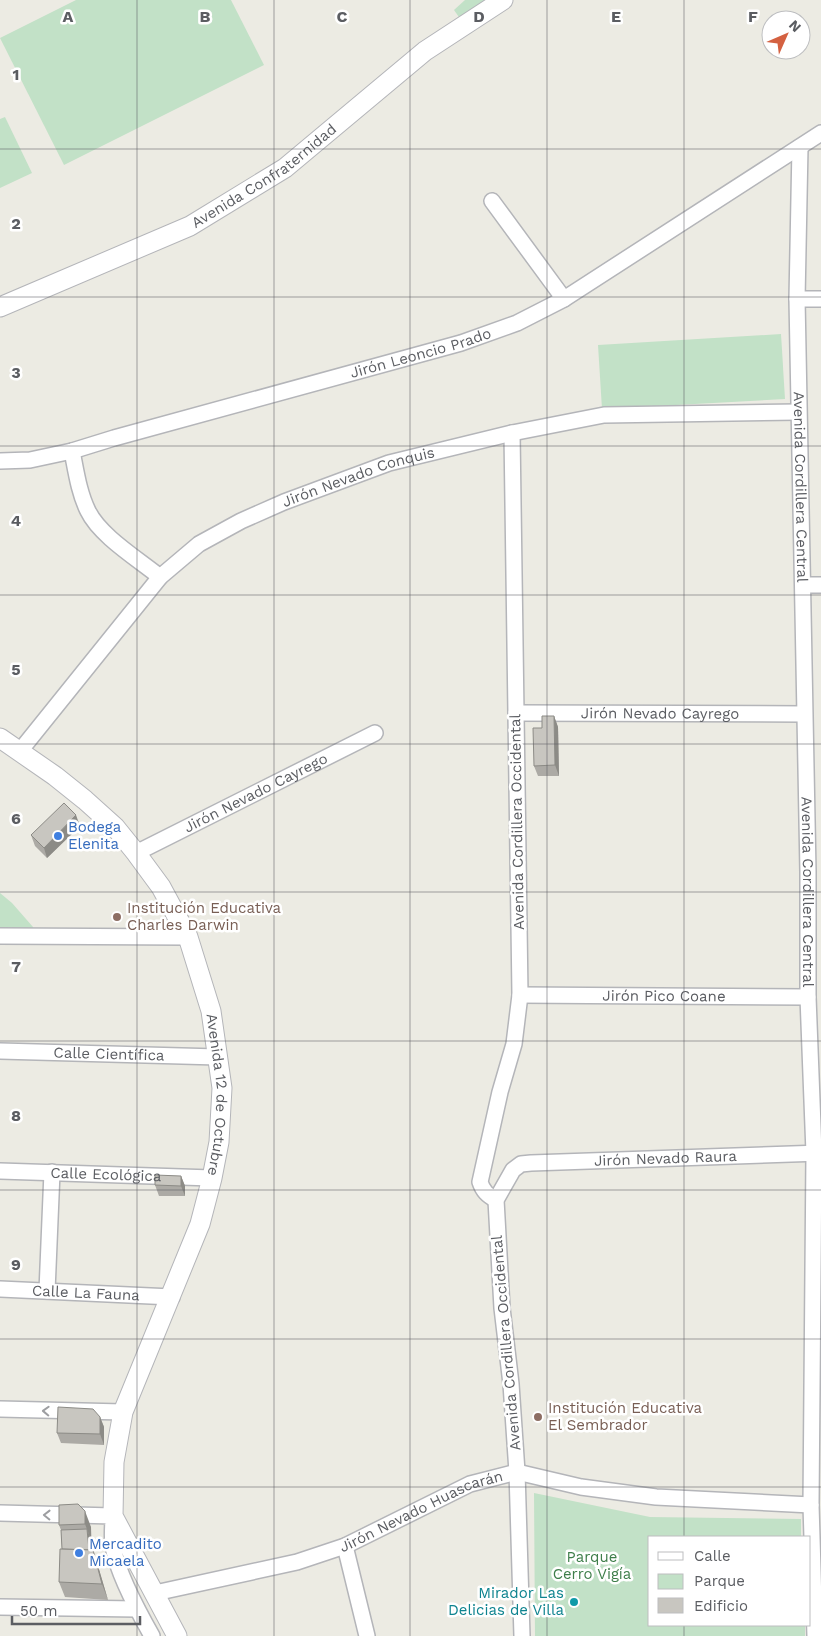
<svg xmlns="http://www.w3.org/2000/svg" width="821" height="1636" font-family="'Work Sans',sans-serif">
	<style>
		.green { fill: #c2e1c7 }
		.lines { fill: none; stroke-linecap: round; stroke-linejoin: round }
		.minor-casing { stroke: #b4b5b9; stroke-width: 18 }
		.tertiary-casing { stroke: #b4b5b9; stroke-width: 21 }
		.minor { stroke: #fff; stroke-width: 15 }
		.tertiary { stroke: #fff; stroke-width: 19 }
		.wall { fill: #acaaa5 }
		.shaded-wall { fill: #8c8b86 }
		.building { fill: #c8c6c0; stroke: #8c8b86 }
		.oneway { stroke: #9d9ea1 }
		.grid { fill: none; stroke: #5b5d62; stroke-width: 1; stroke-opacity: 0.55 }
		.shop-dot { fill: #3f7fe0; stroke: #fff; stroke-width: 2 }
		.education-dot { fill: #8d6e63; stroke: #fff; stroke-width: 2 }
		.culture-dot { fill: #0f9aa8; stroke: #fff; stroke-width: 2 }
		.labels { text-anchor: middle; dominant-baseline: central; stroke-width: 5; stroke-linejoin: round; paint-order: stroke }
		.street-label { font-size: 15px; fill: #5b5d62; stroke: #fff }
		.shop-label { font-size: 15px; fill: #366cbe; stroke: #fff; text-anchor: start }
		.education-label { font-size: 15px; fill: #785e54; stroke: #fff; text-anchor: start }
		.park-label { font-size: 15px; fill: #3e7e4a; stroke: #fff }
		.culture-label { font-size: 15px; fill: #0d838f; stroke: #fff; text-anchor: end }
		.grid-label { font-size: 16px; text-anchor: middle; font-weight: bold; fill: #5b5d62; stroke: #fff; stroke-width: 5; stroke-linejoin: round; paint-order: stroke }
	</style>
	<rect width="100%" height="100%" fill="#ecebe3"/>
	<g class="green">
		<polygon points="76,0 231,0 264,65 64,165 0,38"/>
		<polygon points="465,0 491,0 461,20 454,10"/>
		<polygon points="5,117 32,173 0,188 0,119"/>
		<polygon points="781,334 785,399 602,409 598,345"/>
		<polygon points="0,893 12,903 33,927 34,931 0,933"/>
		<polygon points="534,1493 650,1517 801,1519 801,1537 650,1537 650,1625 805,1625 805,1636 535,1636"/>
	</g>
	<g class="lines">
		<g class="minor-casing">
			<g id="minor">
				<path id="s1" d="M800 147 797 299 808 872V997L814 1153 811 1505 815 1636"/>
				<polyline points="492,201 564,299"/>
				<polyline points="797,299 821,299"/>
				<path d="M72 451C76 471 79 493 88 511 100 536 138 559 160 577"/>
				<path id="s2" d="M0 461 30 460 72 451 114 438 461 343 517 323 564 299 821 133"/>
				<polyline points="803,585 821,585"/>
				<path id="s3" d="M516 713 804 714"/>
				<path id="s4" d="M20 751 160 577 199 544 241 521 284 502 389 463 512 433 604 415 798 412"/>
				<path id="s5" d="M136 853 375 733"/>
				<polyline points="0,936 188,937"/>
				<path id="s6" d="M520 995 808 997"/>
				<path id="s7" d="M0 1051 218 1057"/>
				<path id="s8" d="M0 1171 212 1178"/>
				<path d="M496 1200C487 1195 483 1191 480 1182L500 1092 514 1044 520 995 512 433"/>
				<path id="s9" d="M0 1289 172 1297"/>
				<polyline points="47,1291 52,1172"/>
				<polyline points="0,1409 123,1412"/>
				<path d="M0 1513 113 1516C113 1528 111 1539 114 1551 119 1576 139 1613 152 1636"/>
				<polyline points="345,1546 367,1636"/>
				<path id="s10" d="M155 1593 297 1562 345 1546 470 1484 517 1472 581 1487 656 1497 811 1505"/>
				<polyline points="0,1607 137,1609"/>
				<path id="s11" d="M522 1636 517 1472 511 1384 502 1308 496 1200 513 1170 521 1164 531 1163 821 1153"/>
			</g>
		</g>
		<g class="tertiary-casing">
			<g id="tertiary">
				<path id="s12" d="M0 307 190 226 285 168 425 51 503 0"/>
				<path id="s13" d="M0 738 55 776 85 800 115 827 136 853 161 887 188 937 211 1011 222 1088 219 1142 212 1178 200 1224 123 1412 114 1462 113 1516 177 1636"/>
			</g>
		</g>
		<use href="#minor" class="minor"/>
		<use href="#tertiary" class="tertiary"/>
	</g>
	<g class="wall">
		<polygon points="554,716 558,727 559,776 538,776 534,766 542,728"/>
		<polygon points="80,826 47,858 35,846 31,835"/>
		<polygon points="181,1176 185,1186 185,1196 159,1196 155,1185"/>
		<polygon points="100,1417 104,1427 104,1445 61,1443 57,1433"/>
		<polygon points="59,1505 91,1527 92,1550 93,1550 98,1566 108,1600 65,1597 59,1582 62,1549 61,1530 59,1525"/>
	</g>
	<g class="shaded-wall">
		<polygon points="554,716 558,727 559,776 555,765"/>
		<polygon points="76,815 80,826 47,858 44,848"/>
		<polygon points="181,1176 185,1186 185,1196 181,1186"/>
		<polygon points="100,1417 104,1427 104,1445 100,1434"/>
		<polygon points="85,1511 91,1527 91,1540 85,1524"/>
		<polygon points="87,1529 91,1540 93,1566 89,1555"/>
		<polygon points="93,1550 98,1566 108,1600 102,1584"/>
	</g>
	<g class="building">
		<polygon points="542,716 554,716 555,765 534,766 533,728 542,728"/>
		<polygon points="64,803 76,815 44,848 31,835"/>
		<polygon points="155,1175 181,1176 181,1186 155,1185"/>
		<polygon points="58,1407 93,1409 100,1417 100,1434 57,1433"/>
		<polygon points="78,1504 85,1511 85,1524 59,1525 59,1505"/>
		<polygon points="87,1529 89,1550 62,1549 61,1530"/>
		<polygon points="60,1549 93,1550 102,1584 59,1582"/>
	</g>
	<defs><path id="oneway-chevron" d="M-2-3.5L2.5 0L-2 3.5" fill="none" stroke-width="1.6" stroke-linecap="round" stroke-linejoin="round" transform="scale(1.25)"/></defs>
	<g class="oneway">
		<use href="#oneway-chevron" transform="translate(46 1411) rotate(-178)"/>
		<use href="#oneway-chevron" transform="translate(47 1515) rotate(-179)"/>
	</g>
	<path class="grid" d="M137 0V1636M274 0V1636M410 0V1636M547 0V1636M684 0V1537M0 149H821M0 297H821M0 446H821M0 595H821M0 744H821M0 892H821M0 1041H821M0 1190H821M0 1339H821M0 1487H821M684 1625V1636"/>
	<g class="shop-dot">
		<circle cx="58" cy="836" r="5"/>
		<circle cx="79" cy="1553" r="5"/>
	</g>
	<g class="education-dot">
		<circle cx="117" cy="917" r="5"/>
		<circle cx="538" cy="1417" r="5"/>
	</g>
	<circle class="culture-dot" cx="574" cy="1602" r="5"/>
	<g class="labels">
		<g class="street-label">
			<text stroke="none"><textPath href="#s12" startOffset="296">Avenida Confraternidad</textPath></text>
			<text stroke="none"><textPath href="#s2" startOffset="435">Jirón Leoncio Prado</textPath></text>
			<text stroke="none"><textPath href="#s4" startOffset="448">Jirón Nevado Conquis</textPath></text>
			<text stroke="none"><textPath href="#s1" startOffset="340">Avenida Cordillera Central</textPath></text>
			<text stroke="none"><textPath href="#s3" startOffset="144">Jirón Nevado Cayrego</textPath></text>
			<text stroke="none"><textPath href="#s5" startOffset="134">Jirón Nevado Cayrego</textPath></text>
			<text transform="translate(517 822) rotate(-91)">Avenida Cordillera Occidental</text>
			<text stroke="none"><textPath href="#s1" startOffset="745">Avenida Cordillera Central</textPath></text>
			<text stroke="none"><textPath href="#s6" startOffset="144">Jirón Pico Coane</textPath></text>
			<text stroke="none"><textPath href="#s7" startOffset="109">Calle Científica</textPath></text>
			<text stroke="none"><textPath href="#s13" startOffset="440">Avenida 12 de Octubre</textPath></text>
			<text stroke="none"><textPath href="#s11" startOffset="626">Jirón Nevado Raura</textPath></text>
			<text stroke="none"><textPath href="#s8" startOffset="106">Calle Ecológica</textPath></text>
			<text stroke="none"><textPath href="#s9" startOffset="86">Calle La Fauna</textPath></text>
			<text transform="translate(506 1343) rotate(-95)">Avenida Cordillera Occidental</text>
			<text stroke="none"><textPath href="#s10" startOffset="280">Jirón Nevado Huascarán</textPath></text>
		</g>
		<g class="shop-label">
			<text x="68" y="827">Bodega<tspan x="68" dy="17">Elenita</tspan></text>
			<text x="89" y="1544">Mercadito<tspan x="89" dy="17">Micaela</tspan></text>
		</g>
		<g class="education-label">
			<text x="127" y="908">Institución Educativa<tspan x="127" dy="17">Charles Darwin</tspan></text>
			<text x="548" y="1408">Institución Educativa<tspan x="548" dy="17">El Sembrador</tspan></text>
		</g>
		<g class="park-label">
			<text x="592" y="1557">Parque<tspan x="592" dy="17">Cerro Vigía</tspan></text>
		</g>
		<g class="culture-label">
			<text x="564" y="1593">Mirador Las<tspan x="564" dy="17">Delicias de Villa</tspan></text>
		</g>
	</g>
	<g class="grid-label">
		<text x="68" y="22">A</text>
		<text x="205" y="22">B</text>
		<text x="342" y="22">C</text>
		<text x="479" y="22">D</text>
		<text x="616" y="22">E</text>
		<text x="753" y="22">F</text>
		<text x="16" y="80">1</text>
		<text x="16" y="229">2</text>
		<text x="16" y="378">3</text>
		<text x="16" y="526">4</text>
		<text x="16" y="675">5</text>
		<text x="16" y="824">6</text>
		<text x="16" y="972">7</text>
		<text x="16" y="1121">8</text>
		<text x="16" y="1270">9</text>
	</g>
	<rect x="648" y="1536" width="162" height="90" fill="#ffffff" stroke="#bdbec0"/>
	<rect x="658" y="1552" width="25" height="8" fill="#ffffff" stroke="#bdbec0"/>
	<text x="694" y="1561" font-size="15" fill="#5b5d62">Calle</text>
	<rect x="658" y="1574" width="25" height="15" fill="#c2e1c7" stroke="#bdbec0"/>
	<text x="694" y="1586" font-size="15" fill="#5b5d62">Parque</text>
	<rect x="658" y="1598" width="25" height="15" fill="#c8c6c0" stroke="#bdbec0"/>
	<text x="694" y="1611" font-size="15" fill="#5b5d62">Edificio</text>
	<g transform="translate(786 35) rotate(45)"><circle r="24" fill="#ffffff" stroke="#bdbec0"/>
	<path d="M0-4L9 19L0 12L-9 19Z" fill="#d46141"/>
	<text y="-8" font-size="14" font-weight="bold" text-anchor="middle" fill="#5b5d62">N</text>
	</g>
	<path d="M12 1616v8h128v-8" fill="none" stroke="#5b5d62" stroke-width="2.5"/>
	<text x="20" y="1616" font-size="15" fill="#5b5d62" stroke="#ffffff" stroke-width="4" paint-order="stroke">50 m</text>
</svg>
